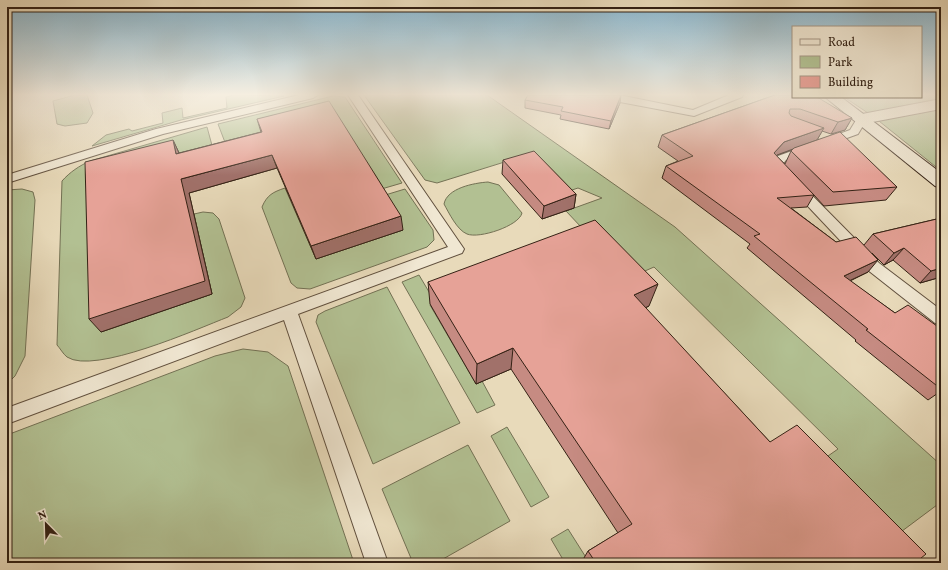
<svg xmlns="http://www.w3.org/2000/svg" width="948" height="570" font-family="Vollkorn,serif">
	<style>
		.green { fill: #b2c092; stroke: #737154 }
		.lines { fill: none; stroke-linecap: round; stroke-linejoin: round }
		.lane-casing { stroke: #61503e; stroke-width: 2 }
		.street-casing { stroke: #61503e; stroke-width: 2 }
		.secondary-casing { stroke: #342215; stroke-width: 2 }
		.lane { fill: #f0e7d2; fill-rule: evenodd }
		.street { fill: #f0e7d2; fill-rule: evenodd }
		.secondary { fill: #f0e7d2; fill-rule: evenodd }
		.wall { fill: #c68b82; stroke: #342215; fill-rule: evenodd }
		.shaded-wall { fill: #a1716a; stroke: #342215 }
		.building { fill: #e6a297; stroke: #342215 }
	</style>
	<rect width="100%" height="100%" fill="#e8daba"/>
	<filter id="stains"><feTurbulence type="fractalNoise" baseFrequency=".005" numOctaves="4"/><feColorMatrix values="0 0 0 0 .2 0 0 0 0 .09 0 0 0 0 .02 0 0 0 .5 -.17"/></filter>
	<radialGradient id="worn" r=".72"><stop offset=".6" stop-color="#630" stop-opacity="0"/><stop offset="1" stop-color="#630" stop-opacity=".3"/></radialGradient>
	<g class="green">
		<polygon points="75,95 87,95 93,113 87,123 65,126 57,124 53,101"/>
		<polygon points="234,95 284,96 181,120 92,146 106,135 129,129 132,131 163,123 162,113 182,108 183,118 227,108 226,97"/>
		<polygon points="364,95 487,95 675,227 941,465 941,502 878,549 805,472 838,449 654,267 629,278 566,211 602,198 578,188 560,194 511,160 437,183 425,180"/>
		<polygon points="921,95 941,95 941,171 874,117 844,97 921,97"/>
		<polygon points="333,96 345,97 402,183 378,190 261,132 226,145 218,124"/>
		<path d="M207 127 213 149 101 331 212 294 194 214 203 212 213 213 219 219 245 298 241 307 228 317C197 329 94 375 67 357 63 354 60 348 57 345L62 181C70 172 79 166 90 161Z"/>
		<path d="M488 182 499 185 522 213C519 226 479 239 467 234 457 230 449 213 444 204 447 188 474 183 488 182Z"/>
		<path d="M285 188 316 259 382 196 405 189 433 230 434 240 427 247 310 289 297 288 291 283 262 207C267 195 273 192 285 188Z"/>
		<polygon points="22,189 33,192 35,200 25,356 15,376 7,384 7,190"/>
		<polygon points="419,275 435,302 430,305 476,384 482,381 495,405 477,413 402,282"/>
		<polygon points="387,287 460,423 373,464 316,322 318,315 325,311"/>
		<polygon points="243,349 268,352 288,366 354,563 7,563 7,435 215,356"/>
		<polygon points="507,427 549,497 531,507 491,436"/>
		<polygon points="468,445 510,521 436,563 413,563 382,489"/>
		<polygon points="568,529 587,559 581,563 565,563 551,539"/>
	</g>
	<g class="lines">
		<g class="lane-casing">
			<g id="lane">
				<polygon points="299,95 318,95 313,98 163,134 7,183 7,175 156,129"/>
				<polygon points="348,95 358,95 464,249 462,253 298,314 388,563 366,563 284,320 7,424 7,408 448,247"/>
				<polygon points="604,95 619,95 693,110 729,95 743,95 742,97 694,116 620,102 605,97"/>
				<polygon points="862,116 867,119 858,134 786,160 782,165 879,263 941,310 941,325 935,323 869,271 769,165 778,156 850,130 858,117"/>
			</g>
		</g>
		<g class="street-casing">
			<polygon id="street" points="941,99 941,109 862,124 856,122 854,119 856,116 862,114"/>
		</g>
		<g class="secondary-casing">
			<polygon id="secondary" points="825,97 841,97 941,173 941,188 935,186"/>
		</g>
		<use href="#lane" class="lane"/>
		<use href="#street" class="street"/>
		<use href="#secondary" class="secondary"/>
	</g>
	<g class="wall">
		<path d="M775 95 852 118 845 130 831 134 822 131 817 140 897 187 886 200 824 206 814 195 807 207 791 208 836 242 864 245 873 234 941 218V277L920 283 893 260 884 265 872 253 868 272 850 281 895 313 941 329V391L928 400 855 341 856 340 747 248 750 244 662 178 666 166 678 161 658 147 662 135ZM794 149 791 151 785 164 776 156 777 155Z"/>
		<polygon points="525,100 620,103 609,129 560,119 561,115 525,108"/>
		<polygon points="257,119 403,230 316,259 277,168 189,193 212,294 101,332 173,140 179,153 261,132"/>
		<polygon points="503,160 576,194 574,208 542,219 502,174"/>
		<polygon points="428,282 649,306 645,308 770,442 915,563 581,563 588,551 618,533 511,369 476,384 430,304"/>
	</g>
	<g class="shaded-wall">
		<polygon points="621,95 620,103 609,129 611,121"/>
		<polygon points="852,118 845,130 831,134 838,122"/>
		<polygon points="824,128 817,140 777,155 768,165 774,153 784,142"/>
		<polygon points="173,140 179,153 176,154"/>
		<polygon points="272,155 277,168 189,193 212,294 101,332 89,319 181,179"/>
		<polygon points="576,194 574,208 542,219 544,206"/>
		<polygon points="401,216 403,230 316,259 311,246"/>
		<polygon points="904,248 893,260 884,265 894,253"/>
		<polygon points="878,260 868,272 834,288 844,276"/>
		<polygon points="941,268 941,277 920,283 931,271"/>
		<polygon points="658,284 649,306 626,317 634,295"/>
		<polygon points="513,348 511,369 476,384 477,364"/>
	</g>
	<g class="building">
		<polygon points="528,95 621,95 611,121 561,111 563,107 525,100"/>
		<polygon points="775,95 793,95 793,97 817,97 852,118 838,122 800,109 790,109 789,113 791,116 824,128 784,142 774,153 814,195 777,198 836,242 856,237 878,260 844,276 895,313 908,305 941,329 941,389 866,330 868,329 754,236 760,234 666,166 693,156 662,135"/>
		<polygon points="329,101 401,216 311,246 272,155 181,179 205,281 89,319 85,162 173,140 176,154 262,132 257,119"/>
		<polygon points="840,132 897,187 833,192 791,151 794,148"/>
		<polygon points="534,151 576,194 544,206 503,160"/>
		<polygon points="941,218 941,268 931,271 904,248 894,253 873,234"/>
		<polygon points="595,220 658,284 634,295 770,442 797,425 926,554 915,563 596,563 588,551 632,524 513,348 477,364 428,282"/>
	</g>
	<linearGradient id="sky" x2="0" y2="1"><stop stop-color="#88b7d0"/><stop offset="0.54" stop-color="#f5eee0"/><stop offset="1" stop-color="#f5eee0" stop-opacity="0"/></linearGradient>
	<rect width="948" height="175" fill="url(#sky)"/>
	<rect width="948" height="570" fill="none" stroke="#e8daba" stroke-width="24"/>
	<rect x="8" y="8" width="932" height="554" fill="none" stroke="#342215" stroke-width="2"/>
	<rect x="12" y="12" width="924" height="546" fill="none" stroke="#342215"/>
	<rect x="792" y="26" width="130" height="72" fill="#f0e7d2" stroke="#a59886"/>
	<rect x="800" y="39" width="20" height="6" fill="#f0e7d2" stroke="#a59886"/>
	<text x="828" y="46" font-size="12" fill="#342215">Road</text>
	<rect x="800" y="56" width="20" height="12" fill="#b2c092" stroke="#a59886"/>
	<text x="828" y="66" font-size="12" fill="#342215">Park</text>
	<rect x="800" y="76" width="20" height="12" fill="#e6a297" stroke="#a59886"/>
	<text x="828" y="86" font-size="12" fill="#342215">Building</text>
	<g transform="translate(46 524) rotate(337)" stroke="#f0e7d2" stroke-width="3" paint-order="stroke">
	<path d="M0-3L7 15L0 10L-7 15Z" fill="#342215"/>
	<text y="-6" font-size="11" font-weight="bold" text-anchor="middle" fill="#342215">N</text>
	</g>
	<rect width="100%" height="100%" filter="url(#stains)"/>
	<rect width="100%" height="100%" fill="url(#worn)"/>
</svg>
